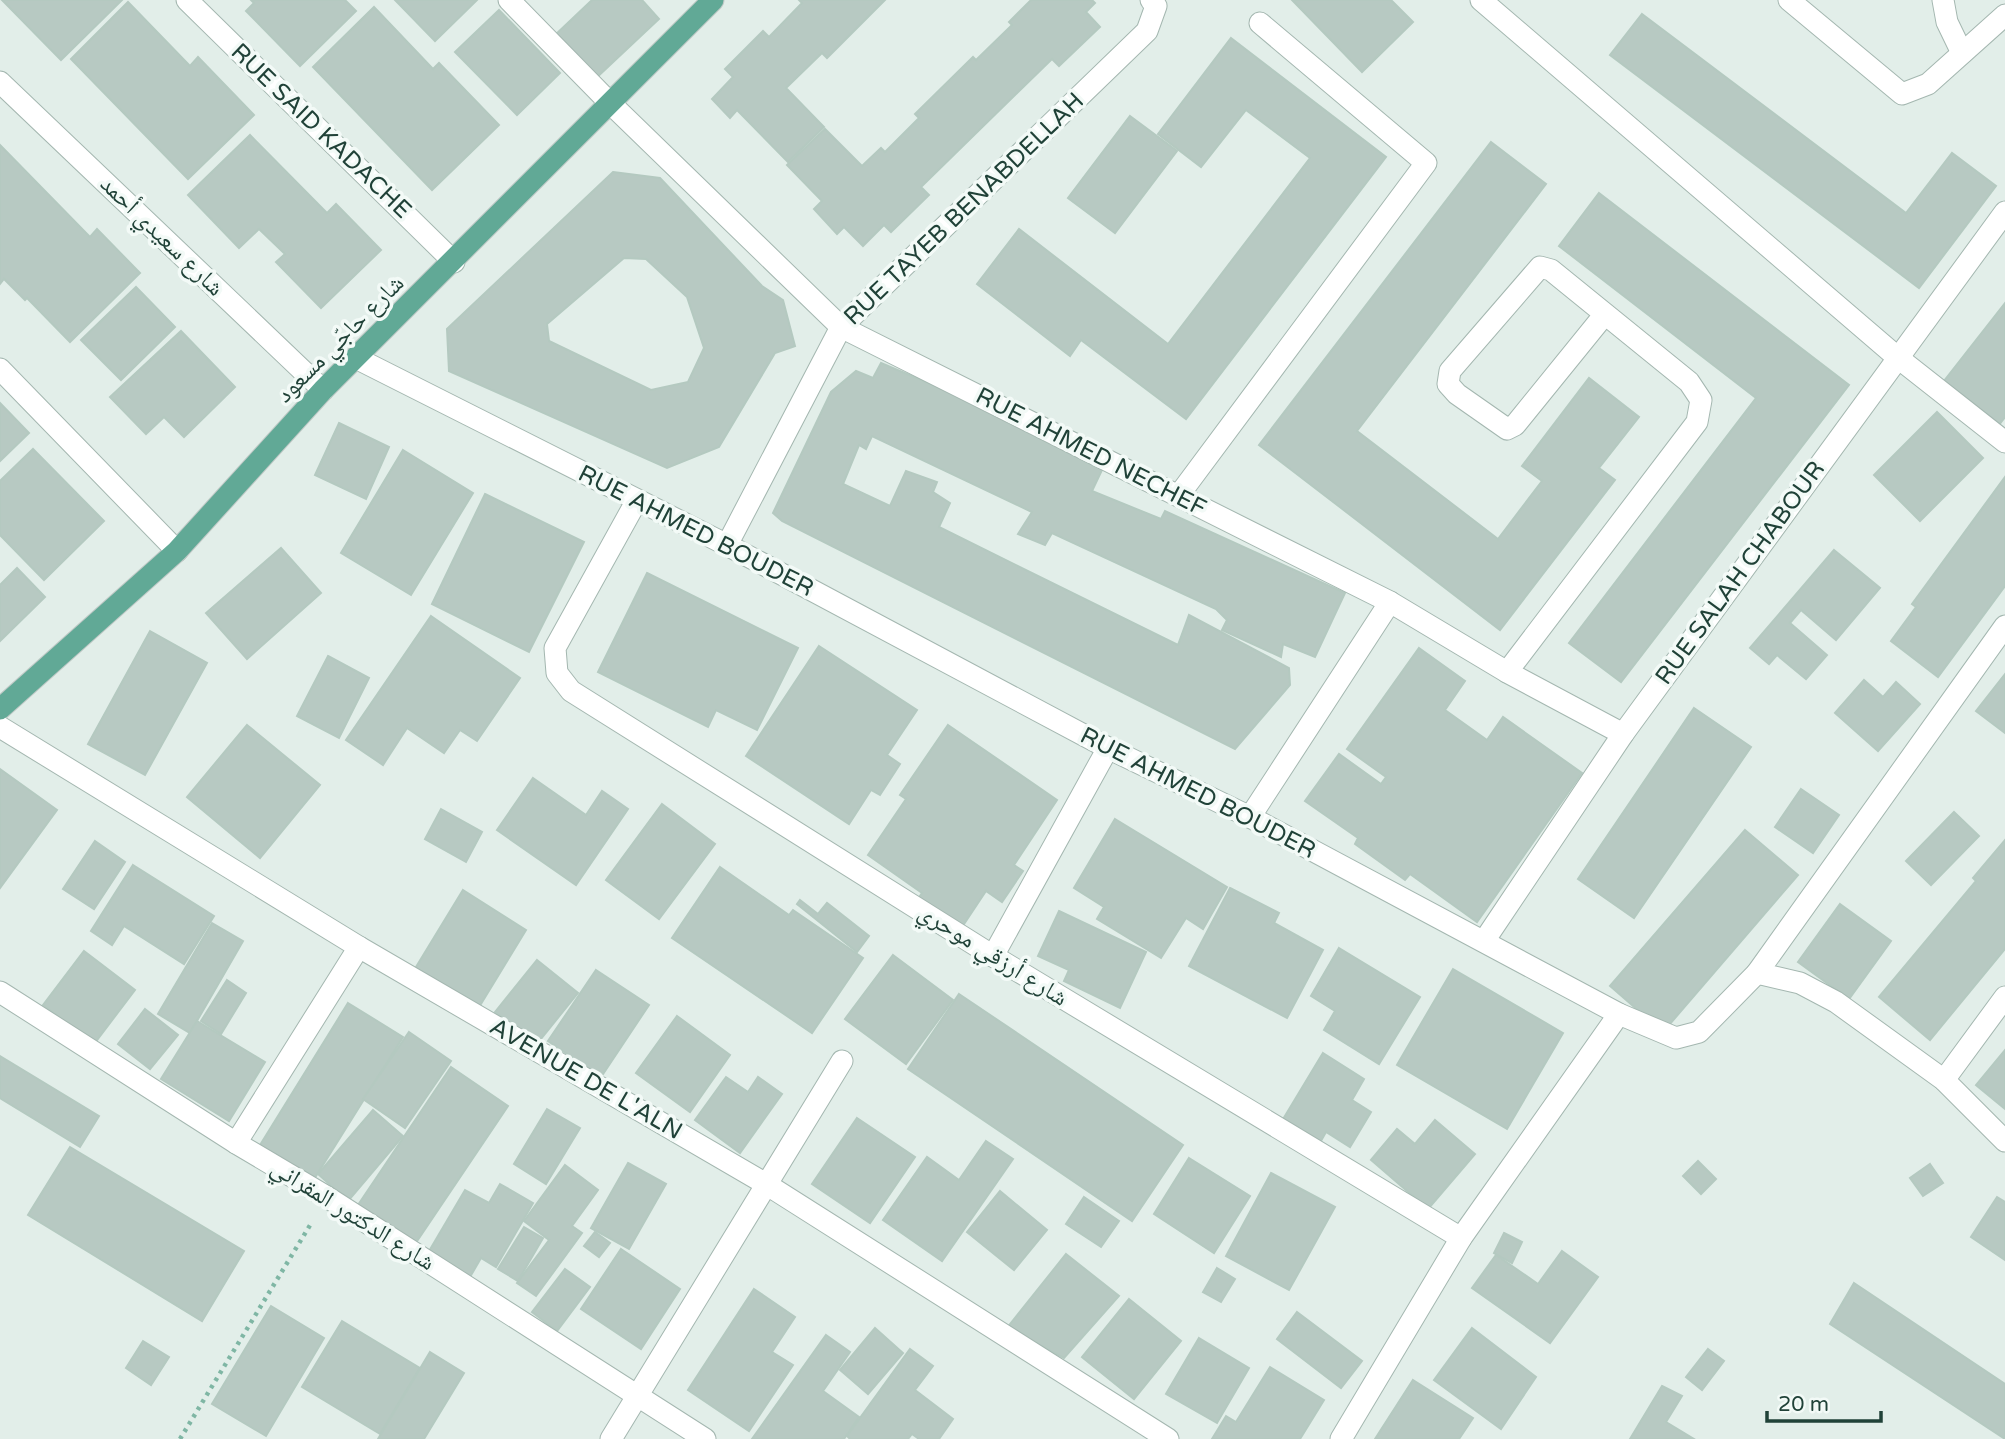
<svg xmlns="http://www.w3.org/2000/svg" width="2005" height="1439" font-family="'Varela Round','Noto Naskh Arabic',sans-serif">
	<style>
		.building { fill: #b7c9c2; stroke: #b4c9c0; stroke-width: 2; fill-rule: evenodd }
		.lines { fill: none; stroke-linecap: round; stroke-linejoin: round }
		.minor-casing { stroke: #a4b7b0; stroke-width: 23 }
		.major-casing { stroke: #c1cac7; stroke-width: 23 }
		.path { stroke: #7fb6a4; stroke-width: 4.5; stroke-dasharray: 3.5 5; stroke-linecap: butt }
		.minor { stroke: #fff; stroke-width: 21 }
		.major { stroke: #61a996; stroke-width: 21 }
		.labels { text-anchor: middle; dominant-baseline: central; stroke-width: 7; stroke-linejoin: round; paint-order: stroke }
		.street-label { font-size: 24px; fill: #204238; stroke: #f3faf7 }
	</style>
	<rect width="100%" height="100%" fill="#e2eee9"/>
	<g class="building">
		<polygon points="2,0 122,0 61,60"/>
		<polygon points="251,0 345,0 356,11 300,66 246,11 254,3"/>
		<polygon points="395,0 477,0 435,41"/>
		<polygon points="592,0 642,0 659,19 595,79 554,36"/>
		<polygon points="799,0 885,0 827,58 822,53 786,88 824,127 788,162 737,110 730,118 712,99 733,77 725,69 763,31 769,37 802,3"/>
		<polygon points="1031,0 1092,0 1095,3 1086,12 1100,27 1059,66 1052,59 921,187 929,195 891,232 884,225 863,246 844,227 837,234 814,209 822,201 787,165 825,129 862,166 881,148 885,152 919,118 915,114 973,57 976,60 1012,25 1009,22"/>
		<polygon points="1292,0 1391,0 1413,22 1362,72"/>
		<polygon points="128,2 190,66 198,57 254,115 188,179 71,59"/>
		<polygon points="374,7 433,69 439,63 499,125 432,190 313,67"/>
		<polygon points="499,10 560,73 517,115 455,52"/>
		<polygon points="1642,14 1906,213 1952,153 1996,186 1919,288 1610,55"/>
		<polygon points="1231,38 1386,157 1186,419 1081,340 1070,356 977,284 1019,229 1168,344 1310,158 1246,110 1201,167 1158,134"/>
		<polygon points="1130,116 1177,151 1115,233 1068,198"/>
		<polygon points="250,135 327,213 336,204 381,250 321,308 276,262 285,254 259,229 239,248 188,195"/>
		<polygon points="1491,142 1546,184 1357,431 1498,539 1542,481 1522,466 1589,378 1639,417 1599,468 1615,480 1500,630 1259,445"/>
		<polygon points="0,145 90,237 97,229 140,273 70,342 27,298 25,300 4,279 0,284"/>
		<path d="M613 172 660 178 762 286 783 300 795 346 775 353 719 447 667 468 449 371 447 329ZM624 258 646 259 687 297 704 348 688 382 651 390 549 341 547 324Z"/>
		<polygon points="1599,193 1849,385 1621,682 1569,643 1756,398 1559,246"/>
		<polygon points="136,287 175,327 121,380 81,340"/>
		<polygon points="2005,303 2005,417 1995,430 1940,386"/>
		<polygon points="181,331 235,387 184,437 164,417 146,434 110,397"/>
		<polygon points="881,363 947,391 1102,470 1092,491 1161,519 1165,511 1345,593 1315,657 1283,644 1281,657 1222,630 1227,620 1216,609 1052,533 1045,545 1018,534 1032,512 872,436 866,449 859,445 843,484 890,506 906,471 937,482 933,492 950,503 939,527 1178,645 1189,615 1289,668 1290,685 1235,749 782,521 773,513 831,392 856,371 873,378"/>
		<polygon points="0,403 29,433 0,461"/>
		<polygon points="1937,412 1983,458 1920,521 1874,475"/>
		<polygon points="339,423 389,447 366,499 315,475"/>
		<polygon points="33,449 104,521 44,580 0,535 0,481"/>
		<polygon points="403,450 473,493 411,595 341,553"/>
		<polygon points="2005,477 2005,586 1938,677 1891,641 1916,607 1912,604"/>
		<polygon points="485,494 584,542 529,652 432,604"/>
		<polygon points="281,548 321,593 247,659 206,613"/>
		<polygon points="1834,550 1880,588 1836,640 1801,610 1790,623 1827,655 1806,679 1777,655 1769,664 1750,648"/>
		<polygon points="17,568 45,597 0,641 0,585"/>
		<polygon points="647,573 798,648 757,730 716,710 708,727 598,672"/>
		<polygon points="431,616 520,678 477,741 460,730 444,753 407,728 383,765 346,740"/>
		<polygon points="150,631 207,663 145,775 88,744"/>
		<polygon points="819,646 917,710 887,755 900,764 880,795 871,790 849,824 746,756"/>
		<polygon points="1419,648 1465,681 1445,710 1487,740 1503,717 1582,773 1477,922 1410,874 1405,880 1355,844 1358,838 1305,801 1339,754 1381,784 1386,777 1347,749"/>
		<polygon points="328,656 369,678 339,738 297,716"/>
		<polygon points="2005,674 2005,733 1976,711"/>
		<polygon points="1864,680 1883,697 1896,682 1920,704 1878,751 1835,713"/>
		<polygon points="1694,708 1751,747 1634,918 1578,879"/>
		<polygon points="247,725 320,785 260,858 187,797"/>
		<polygon points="948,725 1057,800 1014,865 1023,871 1002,902 986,891 960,930 917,900 922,893 868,855 906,799 900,795"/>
		<polygon points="0,769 57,810 0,888"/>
		<polygon points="533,778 586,815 602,791 628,809 576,885 497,830"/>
		<polygon points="1801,789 1839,815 1813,853 1775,827"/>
		<polygon points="662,804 715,844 659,919 606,880"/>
		<polygon points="441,809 482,832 466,862 425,839"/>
		<polygon points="1954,812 1979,836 1931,885 1906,861"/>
		<polygon points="1115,819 1227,887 1203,929 1186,918 1161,958 1097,919 1104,907 1074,888"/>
		<polygon points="1745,830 1798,875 1663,1032 1610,986"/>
		<polygon points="2005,840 2005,949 1930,1040 1879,997 1976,881 1973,878"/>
		<polygon points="95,841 125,862 94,909 63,889"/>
		<polygon points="133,865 214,916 184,964 124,926 112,945 91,931"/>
		<polygon points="720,867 789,915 793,910 863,958 812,1033 672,938"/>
		<polygon points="1230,888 1279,913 1274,923 1323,950 1287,1018 1189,966"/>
		<polygon points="463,890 526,930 476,1012 413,972"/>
		<polygon points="800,900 818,914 827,903 869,936 857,952 797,904"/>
		<polygon points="1840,904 1891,941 1849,999 1798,962"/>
		<polygon points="1059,911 1146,952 1120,1008 1064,981 1069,970 1038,956"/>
		<polygon points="212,923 243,941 190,1033 158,1014"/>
		<polygon points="1339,948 1420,997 1379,1064 1324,1030 1335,1011 1311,996"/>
		<polygon points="84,951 135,990 94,1044 43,1005"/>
		<polygon points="893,955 953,1000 906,1064 845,1019"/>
		<polygon points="537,960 578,993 536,1045 495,1012"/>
		<polygon points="1453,969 1563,1033 1507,1129 1397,1065"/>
		<polygon points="596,970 649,1005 601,1077 548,1041"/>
		<polygon points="227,980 246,993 221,1034 201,1021"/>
		<polygon points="959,994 1183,1145 1132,1221 908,1069"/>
		<polygon points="348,1003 403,1037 311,1184 257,1150"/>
		<polygon points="145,1009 178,1035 150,1069 118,1044"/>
		<polygon points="677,1016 730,1055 690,1112 636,1073"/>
		<polygon points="197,1021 265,1062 229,1121 161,1079"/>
		<polygon points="409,1032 451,1061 405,1128 363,1099"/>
		<polygon points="2005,1050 2005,1109 1976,1085"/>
		<polygon points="1323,1053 1364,1079 1352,1100 1371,1112 1350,1147 1326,1132 1317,1148 1279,1126"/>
		<polygon points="0,1056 99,1116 80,1147 0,1098"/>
		<polygon points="451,1067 508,1106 413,1247 356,1208"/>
		<polygon points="726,1077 748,1092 758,1077 782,1094 740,1153 695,1120"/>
		<polygon points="547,1109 580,1128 546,1184 514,1164"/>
		<polygon points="373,1110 403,1136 348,1201 318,1174"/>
		<polygon points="857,1118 915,1157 870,1223 812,1184"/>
		<polygon points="1435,1120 1475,1154 1428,1209 1371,1160 1397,1129 1415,1144"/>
		<polygon points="986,1141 1013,1159 942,1261 883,1220 927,1157 959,1180"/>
		<polygon points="70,1147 244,1251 202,1321 28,1215"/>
		<polygon points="1189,1158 1250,1196 1214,1253 1154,1214"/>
		<polygon points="1698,1161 1716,1179 1701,1194 1683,1176"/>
		<polygon points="628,1163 666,1184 629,1249 591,1228"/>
		<polygon points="1930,1164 1943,1183 1923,1196 1910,1178"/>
		<polygon points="565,1165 598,1190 572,1226 582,1233 536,1296 517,1283 549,1240 524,1221"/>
		<polygon points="1271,1173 1335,1207 1289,1290 1226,1256"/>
		<polygon points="500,1184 533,1203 496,1267 481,1258 470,1277 428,1253 465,1190 489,1203"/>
		<polygon points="1000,1191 1047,1230 1014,1270 967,1232"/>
		<polygon points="1084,1197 1119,1221 1101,1247 1066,1224"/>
		<polygon points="1997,1197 2005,1202 2005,1260 1971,1237"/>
		<polygon points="524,1227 543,1238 518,1281 498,1269"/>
		<polygon points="595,1232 610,1243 599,1257 584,1246"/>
		<polygon points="1504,1233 1522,1242 1512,1263 1494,1253"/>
		<polygon points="621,1249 680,1289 641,1349 581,1309"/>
		<polygon points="1562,1251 1598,1277 1550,1343 1472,1288 1496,1255 1538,1284"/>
		<polygon points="1066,1254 1119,1296 1064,1358 1007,1328"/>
		<polygon points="1217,1268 1235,1279 1221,1302 1203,1292"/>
		<polygon points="565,1269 590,1287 557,1331 532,1312"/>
		<polygon points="1854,1283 2005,1384 2005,1439 1830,1324"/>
		<polygon points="754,1289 795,1317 772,1352 793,1365 749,1431 688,1390"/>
		<polygon points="1129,1299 1181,1341 1134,1399 1082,1357"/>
		<polygon points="271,1306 324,1338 266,1436 212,1404"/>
		<polygon points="1297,1312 1362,1361 1341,1388 1277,1339"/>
		<polygon points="342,1321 420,1368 380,1434 302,1387"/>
		<polygon points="875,1328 903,1353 868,1394 840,1370"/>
		<polygon points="1472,1328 1536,1377 1501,1429 1434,1380"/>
		<polygon points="826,1335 850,1352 823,1391 859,1417 844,1439 752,1439"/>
		<polygon points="1199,1338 1249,1368 1217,1423 1166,1394"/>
		<polygon points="143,1341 169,1357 151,1385 126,1368"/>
		<polygon points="910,1349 933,1366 915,1390 953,1419 939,1439 919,1439 912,1434 908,1439 850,1439 847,1436"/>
		<polygon points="1708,1349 1724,1361 1702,1390 1686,1377"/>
		<polygon points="430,1352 464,1373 424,1439 378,1439"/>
		<polygon points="1270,1367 1324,1400 1300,1439 1212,1439 1226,1416 1236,1422"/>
		<polygon points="1413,1380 1473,1418 1459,1439 1375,1439"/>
		<polygon points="1662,1386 1682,1396 1666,1422 1694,1439 1630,1439"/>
	</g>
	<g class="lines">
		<g class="minor-casing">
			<g id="minor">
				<polyline points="187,0 454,262"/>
				<polyline points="509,0 609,102 841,327 1390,602 1507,672 1623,734"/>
				<polyline points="1481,0 1897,357 2005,442"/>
				<polyline points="1789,0 1902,94 1928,84 2005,15"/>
				<polyline points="1943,0 1947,22 1962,53"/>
				<polyline points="0,82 323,390"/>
				<polyline points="356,358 727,545 1108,748 1250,817 1619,1014 1676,1038 1699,1032 1757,973 1800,983 1836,1002 1944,1080 2005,1141"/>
				<polyline points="0,369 177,551"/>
				<polyline points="1179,495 1426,163 1260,23"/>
				<polyline points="637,500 555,648 557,673 571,691 993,956 1461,1238"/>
				<polyline points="727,545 841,327 1147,31 1156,6 1151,0"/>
				<polyline points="1507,672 1697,422 1701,400 1689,382 1551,270 1540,267 1450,371 1448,384 1457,394 1507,429 1515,425 1605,314"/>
				<polyline points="0,727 359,947 766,1184 1168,1439"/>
				<polyline points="1250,817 1390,602"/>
				<polyline points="1484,941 1623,734 2005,212"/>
				<polyline points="993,956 1108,748"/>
				<polyline points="1757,973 2005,626"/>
				<polyline points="0,992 236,1143 327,1197 705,1439"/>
				<polyline points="1944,1080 2005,997"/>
				<polyline points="236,1143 359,947"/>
				<polyline points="611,1439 842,1061"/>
				<polyline points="1341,1439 1461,1238 1619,1014"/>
			</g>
		</g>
		<g class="major-casing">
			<polyline id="major" points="0,709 177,551 323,390 713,0"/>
		</g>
		<polyline class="path" points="180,1439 312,1222"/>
		<use href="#minor" class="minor"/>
		<use href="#major" class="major"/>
	</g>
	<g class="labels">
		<g class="street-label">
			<text transform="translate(321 131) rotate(44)">RUE SAID KADACHE</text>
			<text transform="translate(964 209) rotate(-44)">RUE TAYEB BENABDELLAH</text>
			<text transform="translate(162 236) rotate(44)">شارع سعيدي أحمد</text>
			<text transform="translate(340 339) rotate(-45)">شارع حاجّي مسعود</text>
			<text transform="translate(1091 452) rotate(27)">RUE AHMED NECHEF</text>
			<text transform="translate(696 531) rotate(27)">RUE AHMED BOUDER</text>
			<text transform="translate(1740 573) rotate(-54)">RUE SALAH CHABOUR</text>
			<text transform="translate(1198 793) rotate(27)">RUE AHMED BOUDER</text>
			<text transform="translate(993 955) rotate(32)">شارع أرزقي موحري</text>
			<text transform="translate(586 1079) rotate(30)">AVENUE DE L'ALN</text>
			<text transform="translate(353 1215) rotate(32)">شارع الدكتور المقراني</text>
		</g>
	</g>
	<path d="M1767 1411v10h114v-10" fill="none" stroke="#204238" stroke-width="3.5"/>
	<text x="1778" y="1411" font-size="21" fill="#204238" stroke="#f3faf7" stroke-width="5" paint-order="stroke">20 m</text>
</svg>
